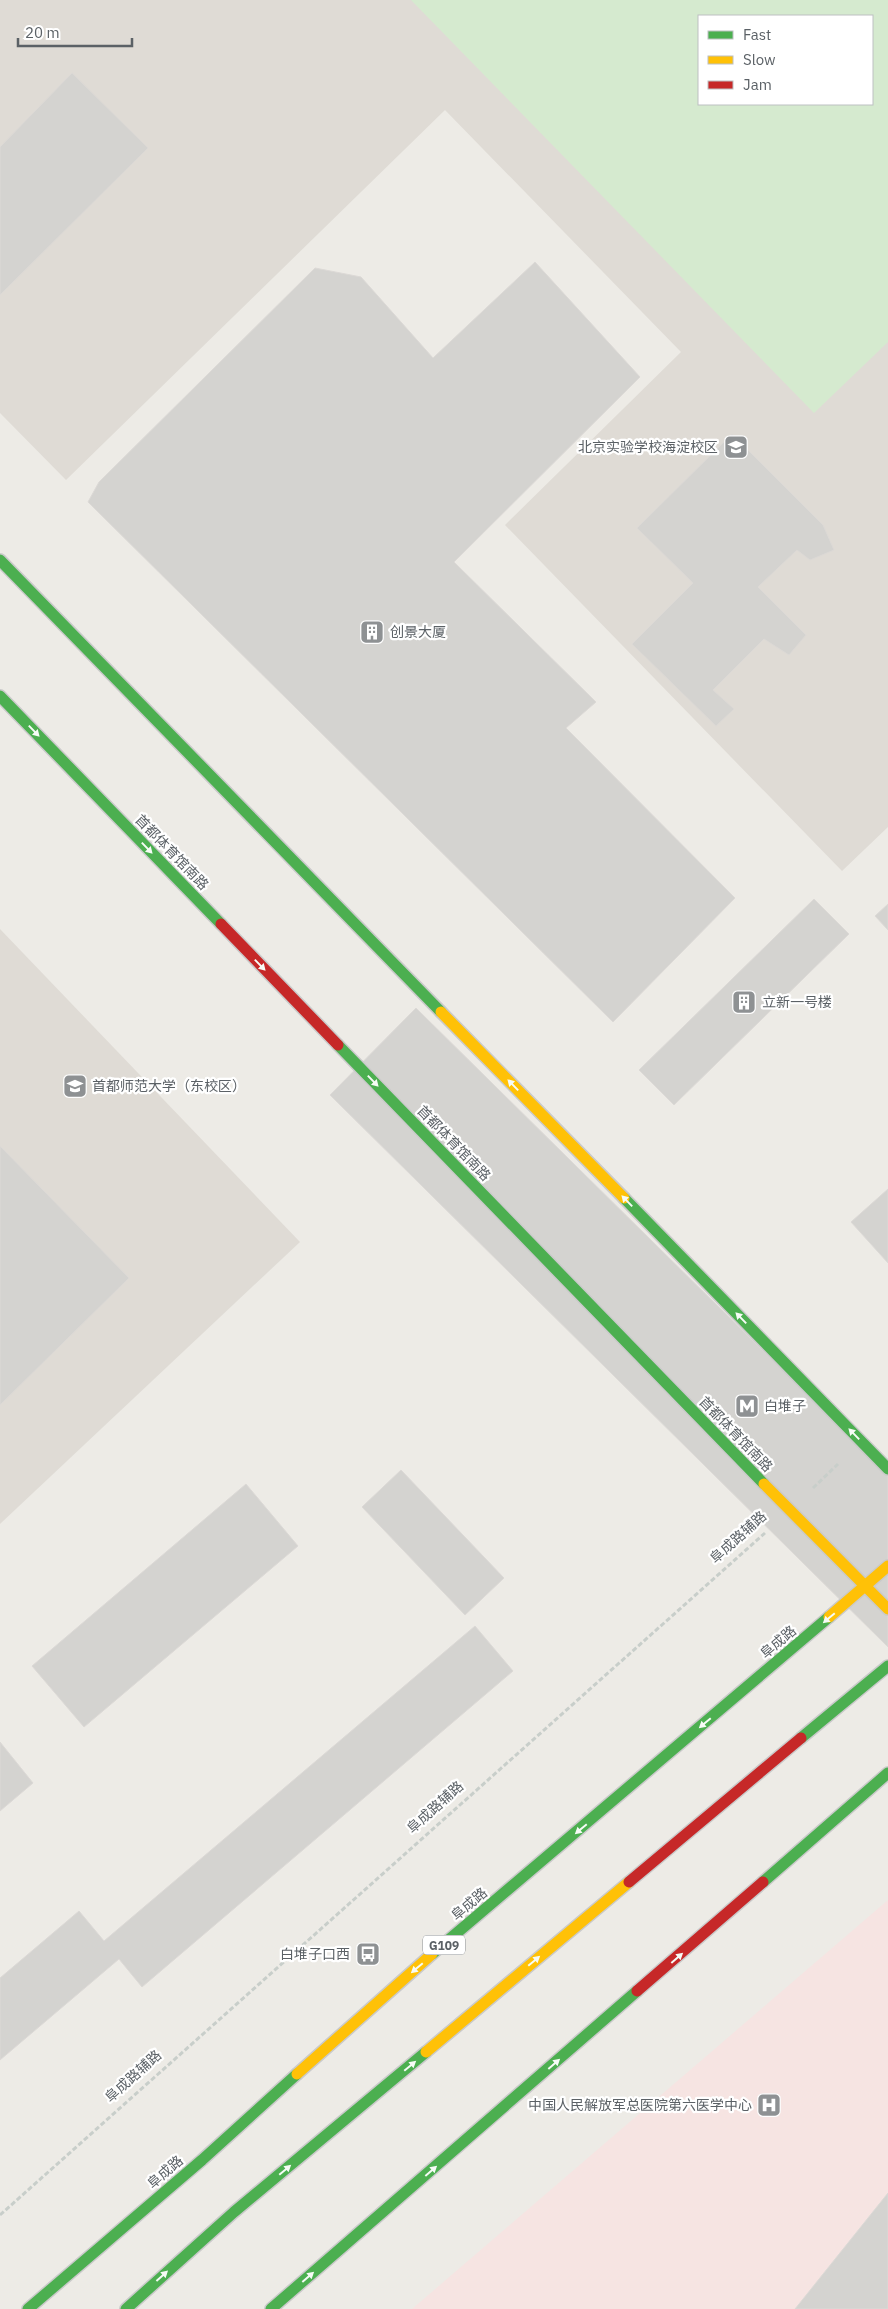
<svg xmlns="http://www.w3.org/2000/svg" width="888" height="2309" font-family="'IBM Plex Sans','Noto Sans SC',sans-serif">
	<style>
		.education { fill: #dfdbd5; fill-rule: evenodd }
		.medical { fill: #f6e4e2 }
		.green { fill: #d5eacf; fill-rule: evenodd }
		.building { fill: #d4d3d0; stroke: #dcd9d6 }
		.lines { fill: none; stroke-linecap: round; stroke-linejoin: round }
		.fast-casing { stroke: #cacaca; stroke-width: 14 }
		.slow-casing { stroke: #cacaca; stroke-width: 14 }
		.jam-casing { stroke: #cacaca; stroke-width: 14 }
		.path { stroke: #c8ceca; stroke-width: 3; stroke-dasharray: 5 2.5; stroke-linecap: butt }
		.fast { stroke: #4caf50; stroke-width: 11 }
		.slow { stroke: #ffc107; stroke-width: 11 }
		.jam { stroke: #c62828; stroke-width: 11 }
		.oneway { fill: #f6fbf6 }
		.labels { text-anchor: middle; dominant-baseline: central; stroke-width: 4.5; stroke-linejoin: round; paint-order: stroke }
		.shield { fill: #fff; stroke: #8c9094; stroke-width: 1 }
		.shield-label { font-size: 12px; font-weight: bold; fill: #5b6166 }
		.poi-label { font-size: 14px; fill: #5b6166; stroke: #fff; text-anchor: start }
		.street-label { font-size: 14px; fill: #5b6166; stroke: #fff }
	</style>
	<rect width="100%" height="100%" fill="#edebe6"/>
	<g class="education">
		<path d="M0 0H888V827L842 871 505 525 681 352 445 110 66 480 0 413ZM699 16H872V104H699Z"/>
		<polygon points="0,929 300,1242 0,1524"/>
	</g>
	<polygon class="medical" points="888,1900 888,2309 412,2309"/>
	<path class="green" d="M411 0H888V342L814 413ZM699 16H872V104H699Z"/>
	<g class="building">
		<polygon points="72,73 148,148 0,295 0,147"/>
		<polygon points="535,262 640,377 454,562 596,702 566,728 735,898 613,1022 88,502 99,482 315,268 361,277 433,358"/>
		<polygon points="732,434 823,525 834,550 810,560 797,550 758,587 806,635 789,655 764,639 713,690 734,709 716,726 632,644 693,583 637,528"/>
		<polygon points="814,899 849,934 674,1105 639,1070"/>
		<polygon points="888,904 888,930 875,916"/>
		<polygon points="416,1008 888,1474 888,1647 330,1095"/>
		<polygon points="0,1146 129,1278 0,1405"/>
		<polygon points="888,1189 888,1263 851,1222"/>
		<polygon points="401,1470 504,1578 465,1615 362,1507"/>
		<polygon points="246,1484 298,1546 84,1727 32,1666"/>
		<polygon points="475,1626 513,1671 142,1987 119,1959 0,2060 0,1978 79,1911 104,1941"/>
		<polygon points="0,1742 33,1783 0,1811"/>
		<polygon points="888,2193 888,2309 795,2309"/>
	</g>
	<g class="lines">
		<g class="fast-casing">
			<g id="fast">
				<polyline points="0,560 441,1012"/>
				<polyline points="0,696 221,924"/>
				<polyline points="338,1045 764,1484"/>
				<polyline points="624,1198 888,1469"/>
				<polyline points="801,1738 888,1666"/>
				<polyline points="763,1882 888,1773"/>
				<polyline points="432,1954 829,1617"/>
				<polyline points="28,2309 202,2160 297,2074"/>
				<polyline points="126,2309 234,2212 426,2052"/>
				<polyline points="271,2309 637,1991"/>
			</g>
		</g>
		<g class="slow-casing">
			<g id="slow">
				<polyline points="441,1012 624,1198"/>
				<polyline points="764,1484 888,1609"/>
				<polyline points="829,1617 888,1566"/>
				<polyline points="426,2052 629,1882"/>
				<polyline points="297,2074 432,1954"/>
			</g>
		</g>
		<g class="jam-casing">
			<g id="jam">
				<polyline points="221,924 338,1045"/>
				<polyline points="629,1882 801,1738"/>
				<polyline points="637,1991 763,1882"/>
			</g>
		</g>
		<g class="path">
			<polyline points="813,1488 838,1464"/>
			<polyline points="0,2215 765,1533"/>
		</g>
		<use href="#fast" class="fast"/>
		<use href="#slow" class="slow"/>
		<use href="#jam" class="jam"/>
	</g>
	<defs><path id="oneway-solid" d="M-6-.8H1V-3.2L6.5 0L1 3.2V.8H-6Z" transform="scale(1.25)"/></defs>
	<g class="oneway">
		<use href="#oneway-solid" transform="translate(34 731) rotate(46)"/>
		<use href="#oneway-solid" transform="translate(147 848) rotate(46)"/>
		<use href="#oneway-solid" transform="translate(260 965) rotate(46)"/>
		<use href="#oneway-solid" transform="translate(373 1081) rotate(46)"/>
		<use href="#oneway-solid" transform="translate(513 1085) rotate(-134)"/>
		<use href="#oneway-solid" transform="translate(627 1201) rotate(-134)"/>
		<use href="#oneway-solid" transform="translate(741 1318) rotate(-134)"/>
		<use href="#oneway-solid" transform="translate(854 1434) rotate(-134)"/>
		<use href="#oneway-solid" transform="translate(829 1618) rotate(140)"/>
		<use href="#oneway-solid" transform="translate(705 1723) rotate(140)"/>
		<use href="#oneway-solid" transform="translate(581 1829) rotate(140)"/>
		<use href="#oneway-solid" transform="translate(677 1958) rotate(-41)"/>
		<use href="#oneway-solid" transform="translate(534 1961) rotate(-40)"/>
		<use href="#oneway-solid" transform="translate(417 1968) rotate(140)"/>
		<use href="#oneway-solid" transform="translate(554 2064) rotate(-41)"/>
		<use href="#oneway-solid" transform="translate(410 2066) rotate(-40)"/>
		<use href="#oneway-solid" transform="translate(285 2170) rotate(-40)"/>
		<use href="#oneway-solid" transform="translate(431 2171) rotate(-41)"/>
		<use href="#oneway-solid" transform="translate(162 2276) rotate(-42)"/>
		<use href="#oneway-solid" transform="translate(308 2277) rotate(-41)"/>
	</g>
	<defs>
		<g id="school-square" transform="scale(1.25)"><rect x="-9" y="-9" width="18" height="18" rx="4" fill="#8e9193" stroke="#fff"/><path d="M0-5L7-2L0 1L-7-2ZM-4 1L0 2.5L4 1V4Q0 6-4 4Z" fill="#fff"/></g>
		<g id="building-square" transform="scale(1.25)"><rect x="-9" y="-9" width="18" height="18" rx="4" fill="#8e9193" stroke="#fff"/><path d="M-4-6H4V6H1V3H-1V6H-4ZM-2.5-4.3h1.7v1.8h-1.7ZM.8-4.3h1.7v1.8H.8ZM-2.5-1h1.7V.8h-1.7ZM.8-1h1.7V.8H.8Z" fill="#fff"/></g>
		<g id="university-square" transform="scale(1.25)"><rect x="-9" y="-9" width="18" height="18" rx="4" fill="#8e9193" stroke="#fff"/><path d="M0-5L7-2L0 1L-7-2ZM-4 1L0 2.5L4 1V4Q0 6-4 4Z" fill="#fff"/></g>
		<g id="metro-square" transform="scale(1.25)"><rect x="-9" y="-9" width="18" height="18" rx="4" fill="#8e9193" stroke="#fff"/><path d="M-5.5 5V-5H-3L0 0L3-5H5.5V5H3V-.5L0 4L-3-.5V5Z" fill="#fff"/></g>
		<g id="bus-square" transform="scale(1.25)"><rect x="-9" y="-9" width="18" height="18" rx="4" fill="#8e9193" stroke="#fff"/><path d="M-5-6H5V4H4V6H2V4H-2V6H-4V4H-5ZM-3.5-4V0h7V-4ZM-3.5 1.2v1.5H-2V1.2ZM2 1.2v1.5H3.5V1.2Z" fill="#fff"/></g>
		<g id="hospital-square" transform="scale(1.25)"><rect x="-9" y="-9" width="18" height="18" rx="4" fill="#8e9193" stroke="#fff"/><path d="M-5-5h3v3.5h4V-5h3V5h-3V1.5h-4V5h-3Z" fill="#fff"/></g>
	</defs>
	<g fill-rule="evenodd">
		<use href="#school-square" x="736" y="447"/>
		<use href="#building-square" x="372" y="632"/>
		<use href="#building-square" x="744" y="1002"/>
		<use href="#university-square" x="75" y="1086"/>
		<use href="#metro-square" x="747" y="1406"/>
		<use href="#bus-square" x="368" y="1954"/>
		<use href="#hospital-square" x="769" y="2105"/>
	</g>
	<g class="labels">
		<rect class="shield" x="423" y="1935.5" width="42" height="19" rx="4"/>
		<g class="shield-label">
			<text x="444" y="1945">G109</text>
		</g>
		<g class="poi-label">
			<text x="718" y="447" text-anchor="end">北京实验学校海淀校区</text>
			<text x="390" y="632">创景大厦</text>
			<text x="762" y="1002">立新一号楼</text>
			<text x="92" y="1086">首都师范大学（东校区）</text>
			<text x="764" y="1406">白堆子</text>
			<text x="350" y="1954" text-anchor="end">白堆子口西</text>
			<text x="752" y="2105" text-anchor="end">中国人民解放军总医院第六医学中心</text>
		</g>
		<g class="street-label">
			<text transform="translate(172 852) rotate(46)">首都体育馆南路</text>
			<text transform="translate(454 1143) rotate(46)">首都体育馆南路</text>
			<text transform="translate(736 1434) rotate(46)">首都体育馆南路</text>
			<text transform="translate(738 1537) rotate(-42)">阜成路辅路</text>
			<text transform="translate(778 1642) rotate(-40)">阜成路</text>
			<text transform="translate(435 1807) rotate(-42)">阜成路辅路</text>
			<text transform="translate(469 1904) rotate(-40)">阜成路</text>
			<text transform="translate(133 2076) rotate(-42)">阜成路辅路</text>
			<text transform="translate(165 2172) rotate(-41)">阜成路</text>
		</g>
	</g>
	<rect x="698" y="15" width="175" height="90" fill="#ffffff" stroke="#bdc0c2"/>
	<rect x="708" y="31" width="25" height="8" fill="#4caf50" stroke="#bdc0c2"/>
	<text x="743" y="40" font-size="15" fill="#5b6166">Fast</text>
	<rect x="708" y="56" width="25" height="8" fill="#ffc107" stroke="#bdc0c2"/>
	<text x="743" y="65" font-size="15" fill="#5b6166">Slow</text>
	<rect x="708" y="81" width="25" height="8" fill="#c62828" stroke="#bdc0c2"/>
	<text x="743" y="90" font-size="15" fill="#5b6166">Jam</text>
	<path d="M18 38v8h114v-8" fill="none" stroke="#5b6166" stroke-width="2.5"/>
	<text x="25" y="38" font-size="15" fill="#5b6166" stroke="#ffffff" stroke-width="4" paint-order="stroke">20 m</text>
</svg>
